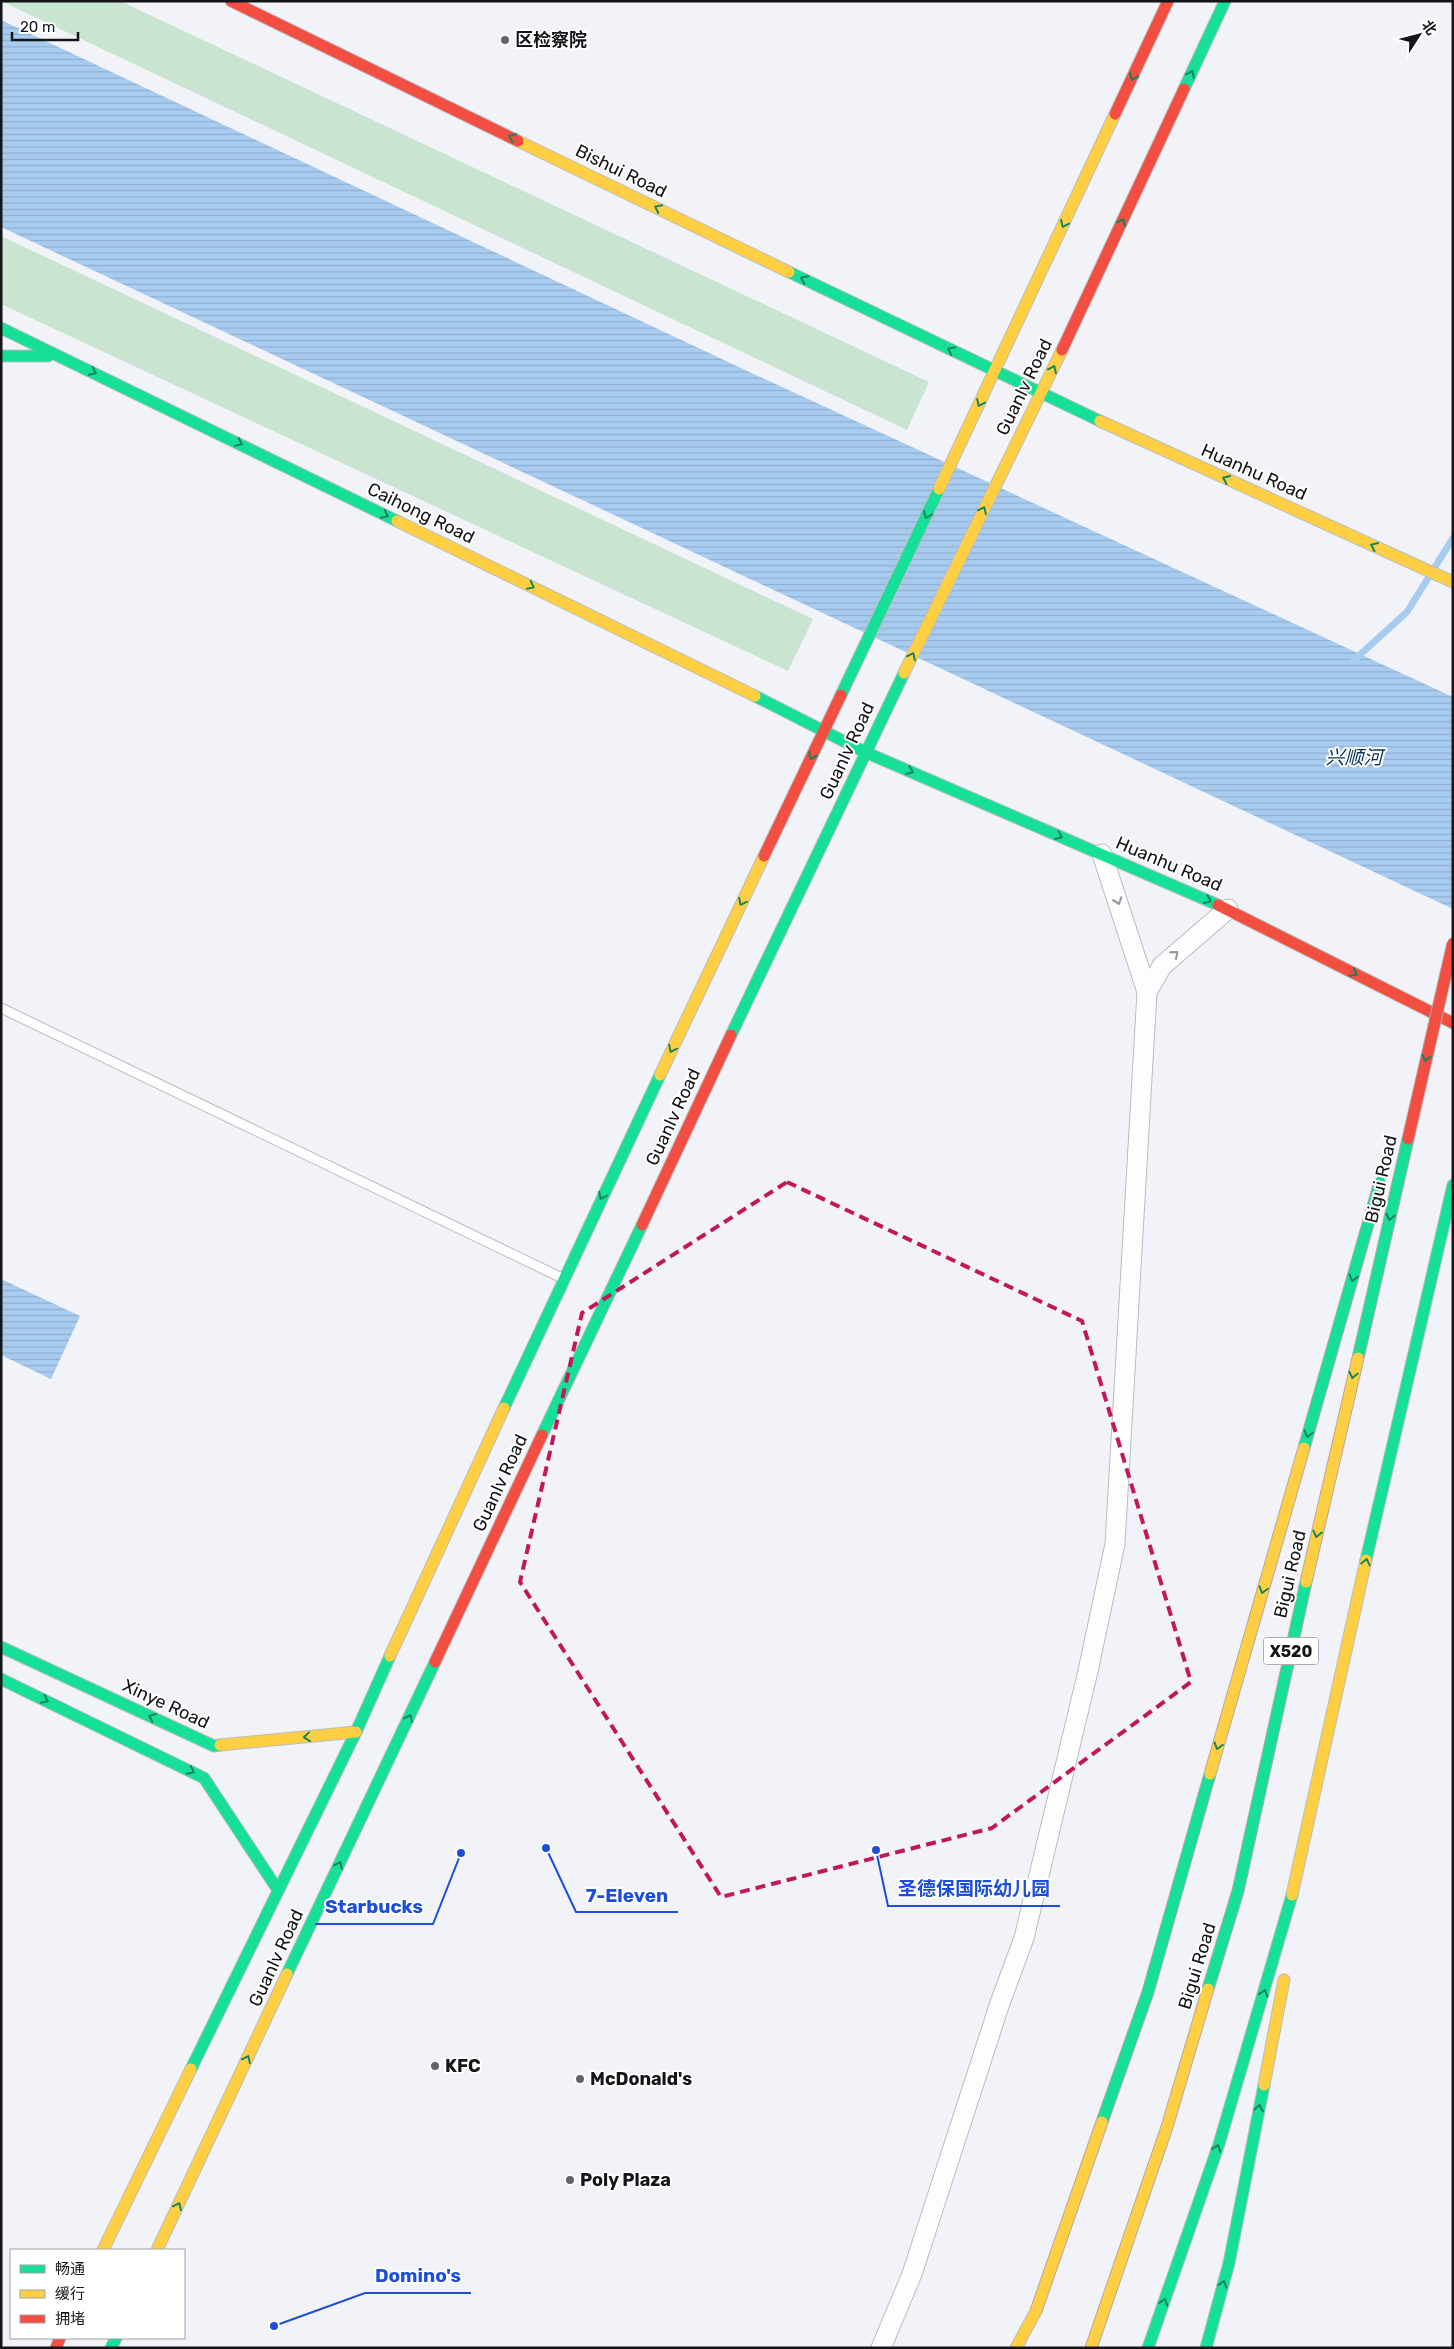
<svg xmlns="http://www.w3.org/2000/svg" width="1454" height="2349" font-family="Rubik,'Noto Sans SC',sans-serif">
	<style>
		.green { fill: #c9e4d0 }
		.water { fill: url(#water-rules) }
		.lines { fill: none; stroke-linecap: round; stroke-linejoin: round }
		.stream { stroke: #a8ccf0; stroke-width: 7 }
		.lane-casing { stroke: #bbbcbf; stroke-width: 11 }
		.street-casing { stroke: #bbbcbf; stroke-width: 21 }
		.fast-casing { stroke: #bbbcbf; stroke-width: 13 }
		.slow-casing { stroke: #bbbcbf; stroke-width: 13 }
		.jam-casing { stroke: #bbbcbf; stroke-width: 13 }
		.lane { stroke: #fdfdfe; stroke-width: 9 }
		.street { stroke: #fdfdfe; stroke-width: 19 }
		.fast { stroke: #16e098; stroke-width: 11 }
		.slow { stroke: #ffcf43; stroke-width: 11 }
		.jam { stroke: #f24e42; stroke-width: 11 }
		.fast-bridge-casing { stroke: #b5a7aa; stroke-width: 13; stroke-linecap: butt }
		.slow-bridge-casing { stroke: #b5a7aa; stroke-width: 13; stroke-linecap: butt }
		.jam-bridge-casing { stroke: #b5a7aa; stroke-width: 13; stroke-linecap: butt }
		.fast-bridge { stroke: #16e098; stroke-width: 11 }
		.slow-bridge { stroke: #ffcf43; stroke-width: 11 }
		.jam-bridge { stroke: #f24e42; stroke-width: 11 }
		.oneway { stroke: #15855e }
		.oneway2 { stroke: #949596 }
		.marked { fill: none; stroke: #c2185b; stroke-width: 4; stroke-dasharray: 10 6; stroke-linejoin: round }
		.poi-dot { fill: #616366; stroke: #fff; stroke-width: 2 }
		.labels { text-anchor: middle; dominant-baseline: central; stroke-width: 4; stroke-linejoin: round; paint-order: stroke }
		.shield { fill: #fff; stroke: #5a5b5d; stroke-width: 1 }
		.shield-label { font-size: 16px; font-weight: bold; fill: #131518 }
		.poi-label { font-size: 18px; font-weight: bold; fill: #131518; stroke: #fff; text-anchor: start }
		.street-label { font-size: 18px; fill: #131518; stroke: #fff }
		.water-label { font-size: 19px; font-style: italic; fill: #08304f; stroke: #fff }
		.leader { fill: none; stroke: #1d4ed8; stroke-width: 2 }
		.callout-dot { fill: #1d4ed8; stroke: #fff; stroke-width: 2 }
		.callout-label { font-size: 19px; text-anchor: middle; font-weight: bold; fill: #1d4ed8; stroke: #fff; stroke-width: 4; stroke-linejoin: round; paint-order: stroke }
	</style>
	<defs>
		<pattern id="water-rules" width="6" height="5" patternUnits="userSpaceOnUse" patternTransform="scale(1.25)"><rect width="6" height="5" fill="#a8ccf0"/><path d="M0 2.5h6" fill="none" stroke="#90aecd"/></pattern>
	</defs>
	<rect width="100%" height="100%" fill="#f2f3f8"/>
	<g class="green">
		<polygon points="1,1 120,1 929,382 907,430"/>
		<polygon points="1,236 813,619 788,671 1,304"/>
	</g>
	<g class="water">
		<polygon points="1,20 758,376 1453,697 1453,909 1,227"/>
		<polygon points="1,1279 80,1316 51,1379 1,1355"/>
	</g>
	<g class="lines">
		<polyline class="stream" points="1354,660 1407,612 1453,538"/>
		<g class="lane-casing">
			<polyline id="lane" points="1,1008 562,1278"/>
		</g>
		<g class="street-casing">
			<g id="street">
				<polyline points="1147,992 1162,966 1228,909"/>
				<polyline points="881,2348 912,2274 1000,2003 1024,1938 1088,1671 1115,1544 1147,992 1102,854"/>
			</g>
		</g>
		<g class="fast-casing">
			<g id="fast">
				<polyline points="1184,89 1225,1"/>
				<polyline points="789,272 1100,421"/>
				<polyline points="1,328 397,521"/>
				<polyline points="1,356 48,356"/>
				<polyline points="841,695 939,489"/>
				<polyline points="755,696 865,752 1218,905"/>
				<polyline points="731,1035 904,673"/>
				<polyline points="504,1408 660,1075"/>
				<polyline points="542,1435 642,1225"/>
				<polyline points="1366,1560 1453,1185"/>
				<polyline points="1,1647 214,1746 220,1745"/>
				<polyline points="1,1679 204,1778 278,1890"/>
				<polyline points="287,1974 435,1662"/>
				<polyline points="191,2069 356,1732 390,1656"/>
				<polyline points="111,2348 116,2338"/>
				<polyline points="1148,2348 1219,2144 1292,1895"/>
				<polyline points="1206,2348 1229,2263 1264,2085"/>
			</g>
		</g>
		<g class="slow-casing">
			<g id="slow">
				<polyline points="518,141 789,272"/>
				<polyline points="1100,421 1453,582"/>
				<polyline points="939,489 1115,114"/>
				<polyline points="397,521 755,696"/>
				<polyline points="904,673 1062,350"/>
				<polyline points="660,1075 764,856"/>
				<polyline points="390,1656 504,1408"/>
				<polyline points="220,1745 356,1732"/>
				<polyline points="1292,1895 1366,1560"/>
				<polyline points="1264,2085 1284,1980"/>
				<polyline points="103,2250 191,2069"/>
				<polyline points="157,2250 287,1974"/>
				<polyline points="1016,2348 1036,2311"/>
			</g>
		</g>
		<g class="jam-casing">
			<g id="jam">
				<polyline points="231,1 518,141"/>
				<polyline points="1115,114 1168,1"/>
				<polyline points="1062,350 1184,89"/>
				<polyline points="764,856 841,695"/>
				<polyline points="1218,905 1453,1023"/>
				<polyline points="642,1225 731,1035"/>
				<polyline points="435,1662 542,1435"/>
				<polyline points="56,2348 60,2338"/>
			</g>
		</g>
		<use href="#lane" class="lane"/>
		<use href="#street" class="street"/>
		<use href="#fast" class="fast"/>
		<use href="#slow" class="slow"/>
		<use href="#jam" class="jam"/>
		<g class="fast-bridge-casing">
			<g id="fast-bridge">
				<polyline points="1358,1358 1408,1139"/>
				<polyline points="1304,1448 1380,1182"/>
				<polyline points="1208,1989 1238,1891 1306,1582"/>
				<polyline points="1102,2122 1148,1992 1210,1774"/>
			</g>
		</g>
		<g class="slow-bridge-casing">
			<g id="slow-bridge">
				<polyline points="1306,1582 1358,1358"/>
				<polyline points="1210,1774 1304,1448"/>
				<polyline points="1036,2311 1102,2122"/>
				<polyline points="1091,2348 1167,2127 1208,1989"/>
			</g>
		</g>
		<g class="jam-bridge-casing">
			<polyline id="jam-bridge" points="1408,1139 1453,943"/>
		</g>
		<use href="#fast-bridge" class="fast-bridge"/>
		<use href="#slow-bridge" class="slow-bridge"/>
		<use href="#jam-bridge" class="jam-bridge"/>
	</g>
	<defs><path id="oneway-chevron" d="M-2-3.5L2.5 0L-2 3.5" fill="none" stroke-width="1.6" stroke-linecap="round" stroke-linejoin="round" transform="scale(1.25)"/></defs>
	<g class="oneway">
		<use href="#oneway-chevron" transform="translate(1191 74) rotate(-65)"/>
		<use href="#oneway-chevron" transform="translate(1133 77) rotate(115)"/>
		<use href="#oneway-chevron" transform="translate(512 137) rotate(-154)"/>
		<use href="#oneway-chevron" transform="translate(658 208) rotate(-154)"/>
		<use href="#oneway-chevron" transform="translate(1122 222) rotate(-65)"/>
		<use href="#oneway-chevron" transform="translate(1064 224) rotate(115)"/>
		<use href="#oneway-chevron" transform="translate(804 279) rotate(-154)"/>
		<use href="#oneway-chevron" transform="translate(951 350) rotate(-154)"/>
		<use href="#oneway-chevron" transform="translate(1053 369) rotate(-65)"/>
		<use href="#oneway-chevron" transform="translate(93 372) rotate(26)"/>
		<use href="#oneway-chevron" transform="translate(980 403) rotate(115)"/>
		<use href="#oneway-chevron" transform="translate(239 443) rotate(26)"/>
		<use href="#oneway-chevron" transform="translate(1226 479) rotate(-156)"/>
		<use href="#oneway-chevron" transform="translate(983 510) rotate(-64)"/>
		<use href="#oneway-chevron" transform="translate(385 515) rotate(26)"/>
		<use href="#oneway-chevron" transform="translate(927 515) rotate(115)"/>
		<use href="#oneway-chevron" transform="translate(1374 546) rotate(-156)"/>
		<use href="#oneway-chevron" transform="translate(531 586) rotate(26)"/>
		<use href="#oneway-chevron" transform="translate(912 656) rotate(-64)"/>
		<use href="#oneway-chevron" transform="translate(812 756) rotate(115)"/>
		<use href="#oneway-chevron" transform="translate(910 771) rotate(23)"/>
		<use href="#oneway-chevron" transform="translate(1059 836) rotate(23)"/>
		<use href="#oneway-chevron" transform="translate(1208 900) rotate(23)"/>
		<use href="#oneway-chevron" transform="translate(742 902) rotate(116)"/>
		<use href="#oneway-chevron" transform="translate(1354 973) rotate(27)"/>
		<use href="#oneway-chevron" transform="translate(672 1049) rotate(116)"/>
		<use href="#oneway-chevron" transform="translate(1426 1058) rotate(103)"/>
		<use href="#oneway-chevron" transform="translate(602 1196) rotate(116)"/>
		<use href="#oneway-chevron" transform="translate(1390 1217) rotate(103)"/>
		<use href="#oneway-chevron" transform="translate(1353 1278) rotate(106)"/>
		<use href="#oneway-chevron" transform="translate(1353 1375) rotate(103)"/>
		<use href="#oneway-chevron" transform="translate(1308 1434) rotate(106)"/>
		<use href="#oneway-chevron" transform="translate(1317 1534) rotate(103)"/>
		<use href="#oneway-chevron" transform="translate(1366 1562) rotate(-77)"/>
		<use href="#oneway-chevron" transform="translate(1263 1590) rotate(106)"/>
		<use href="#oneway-chevron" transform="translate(45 1700) rotate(26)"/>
		<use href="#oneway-chevron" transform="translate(152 1717) rotate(-155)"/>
		<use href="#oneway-chevron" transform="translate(409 1718) rotate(-65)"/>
		<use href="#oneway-chevron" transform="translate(307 1737) rotate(174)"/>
		<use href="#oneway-chevron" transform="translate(1218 1746) rotate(106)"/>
		<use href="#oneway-chevron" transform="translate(191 1771) rotate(26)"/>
		<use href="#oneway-chevron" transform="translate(339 1865) rotate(-65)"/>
		<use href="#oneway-chevron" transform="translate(1264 1993) rotate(-73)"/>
		<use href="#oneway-chevron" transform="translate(247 2059) rotate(-65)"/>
		<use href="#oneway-chevron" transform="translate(1259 2108) rotate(-79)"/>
		<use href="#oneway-chevron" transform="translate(1217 2148) rotate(-71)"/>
		<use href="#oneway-chevron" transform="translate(178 2206) rotate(-65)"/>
		<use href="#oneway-chevron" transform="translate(1223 2284) rotate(-74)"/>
		<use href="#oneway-chevron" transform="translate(1164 2302) rotate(-71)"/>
	</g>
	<g class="oneway2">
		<use href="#oneway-chevron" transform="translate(1118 901) rotate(71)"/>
		<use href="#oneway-chevron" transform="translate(1175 954) rotate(-41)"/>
	</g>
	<path class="marked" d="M787 1182 1082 1321 1191 1682 992 1828 721 1897 520 1582 582 1313Z"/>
	<g class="poi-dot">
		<circle cx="505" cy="40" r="5"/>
		<circle cx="435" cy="2066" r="5"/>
		<circle cx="580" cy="2079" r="5"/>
		<circle cx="570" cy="2180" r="5"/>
	</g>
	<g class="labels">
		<rect class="shield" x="1263.5" y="1637.5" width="55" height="27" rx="4"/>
		<g class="shield-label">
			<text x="1291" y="1651">X520</text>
		</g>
		<g class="poi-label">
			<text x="515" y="40">区检察院</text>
			<text x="445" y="2066">KFC</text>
			<text x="590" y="2079">McDonald's</text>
			<text x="580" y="2180">Poly Plaza</text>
		</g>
		<g class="street-label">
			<text transform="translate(621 171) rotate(26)">Bishui Road</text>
			<text transform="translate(1024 387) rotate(-64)">Guanlv Road</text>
			<text transform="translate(1254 472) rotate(24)">Huanhu Road</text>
			<text transform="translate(421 513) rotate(26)">Caihong Road</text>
			<text transform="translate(847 751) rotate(-65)">Guanlv Road</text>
			<text transform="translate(1169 864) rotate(23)">Huanhu Road</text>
			<text transform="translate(673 1117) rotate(-65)">Guanlv Road</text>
			<text transform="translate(1381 1179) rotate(-77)">Bigui Road</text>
			<text transform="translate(500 1483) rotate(-65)">Guanlv Road</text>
			<text transform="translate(1290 1574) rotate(-77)">Bigui Road</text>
			<text transform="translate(166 1704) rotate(25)">Xinye Road</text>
			<text transform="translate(276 1958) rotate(-65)">Guanlv Road</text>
			<text transform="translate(1197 1966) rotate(-73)">Bigui Road</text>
		</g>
		<g class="water-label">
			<text x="1354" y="757">兴顺河</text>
		</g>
	</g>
	<path class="leader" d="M876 1850L888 1906H1060M546 1848L576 1912H678M461 1853L433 1924H315M274 2326L365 2293H471"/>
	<g class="callout-dot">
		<circle cx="876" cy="1850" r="5"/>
		<circle cx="546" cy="1848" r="5"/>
		<circle cx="461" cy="1853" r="5"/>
		<circle cx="274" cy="2326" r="5"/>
	</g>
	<g class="callout-label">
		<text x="974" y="1895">圣德保国际幼儿园</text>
		<text x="627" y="1902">7-Eleven</text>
		<text x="374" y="1913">Starbucks</text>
		<text x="418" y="2282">Domino's</text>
	</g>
	<rect width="1454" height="2349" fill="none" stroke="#131518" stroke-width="5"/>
	<rect x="10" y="2249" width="175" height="90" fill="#ffffff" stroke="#a1a1a3"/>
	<rect x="20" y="2265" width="25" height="8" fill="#16e098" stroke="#a1a1a3"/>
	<text x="55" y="2274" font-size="15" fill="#131518">畅通</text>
	<rect x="20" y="2290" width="25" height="8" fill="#ffcf43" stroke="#a1a1a3"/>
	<text x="55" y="2299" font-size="15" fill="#131518">缓行</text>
	<rect x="20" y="2315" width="25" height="8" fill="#f24e42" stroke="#a1a1a3"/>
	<text x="55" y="2324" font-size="15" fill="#131518">拥堵</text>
	<g transform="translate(1419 35) rotate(54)" stroke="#ffffff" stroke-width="4" paint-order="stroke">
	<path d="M0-4L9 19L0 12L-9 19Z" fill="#131518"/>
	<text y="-8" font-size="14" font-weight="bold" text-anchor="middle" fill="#131518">北</text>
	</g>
	<path d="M12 32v8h66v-8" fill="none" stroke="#131518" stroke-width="2.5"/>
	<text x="20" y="32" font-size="15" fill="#131518" stroke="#ffffff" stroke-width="4" paint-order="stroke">20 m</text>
</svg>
